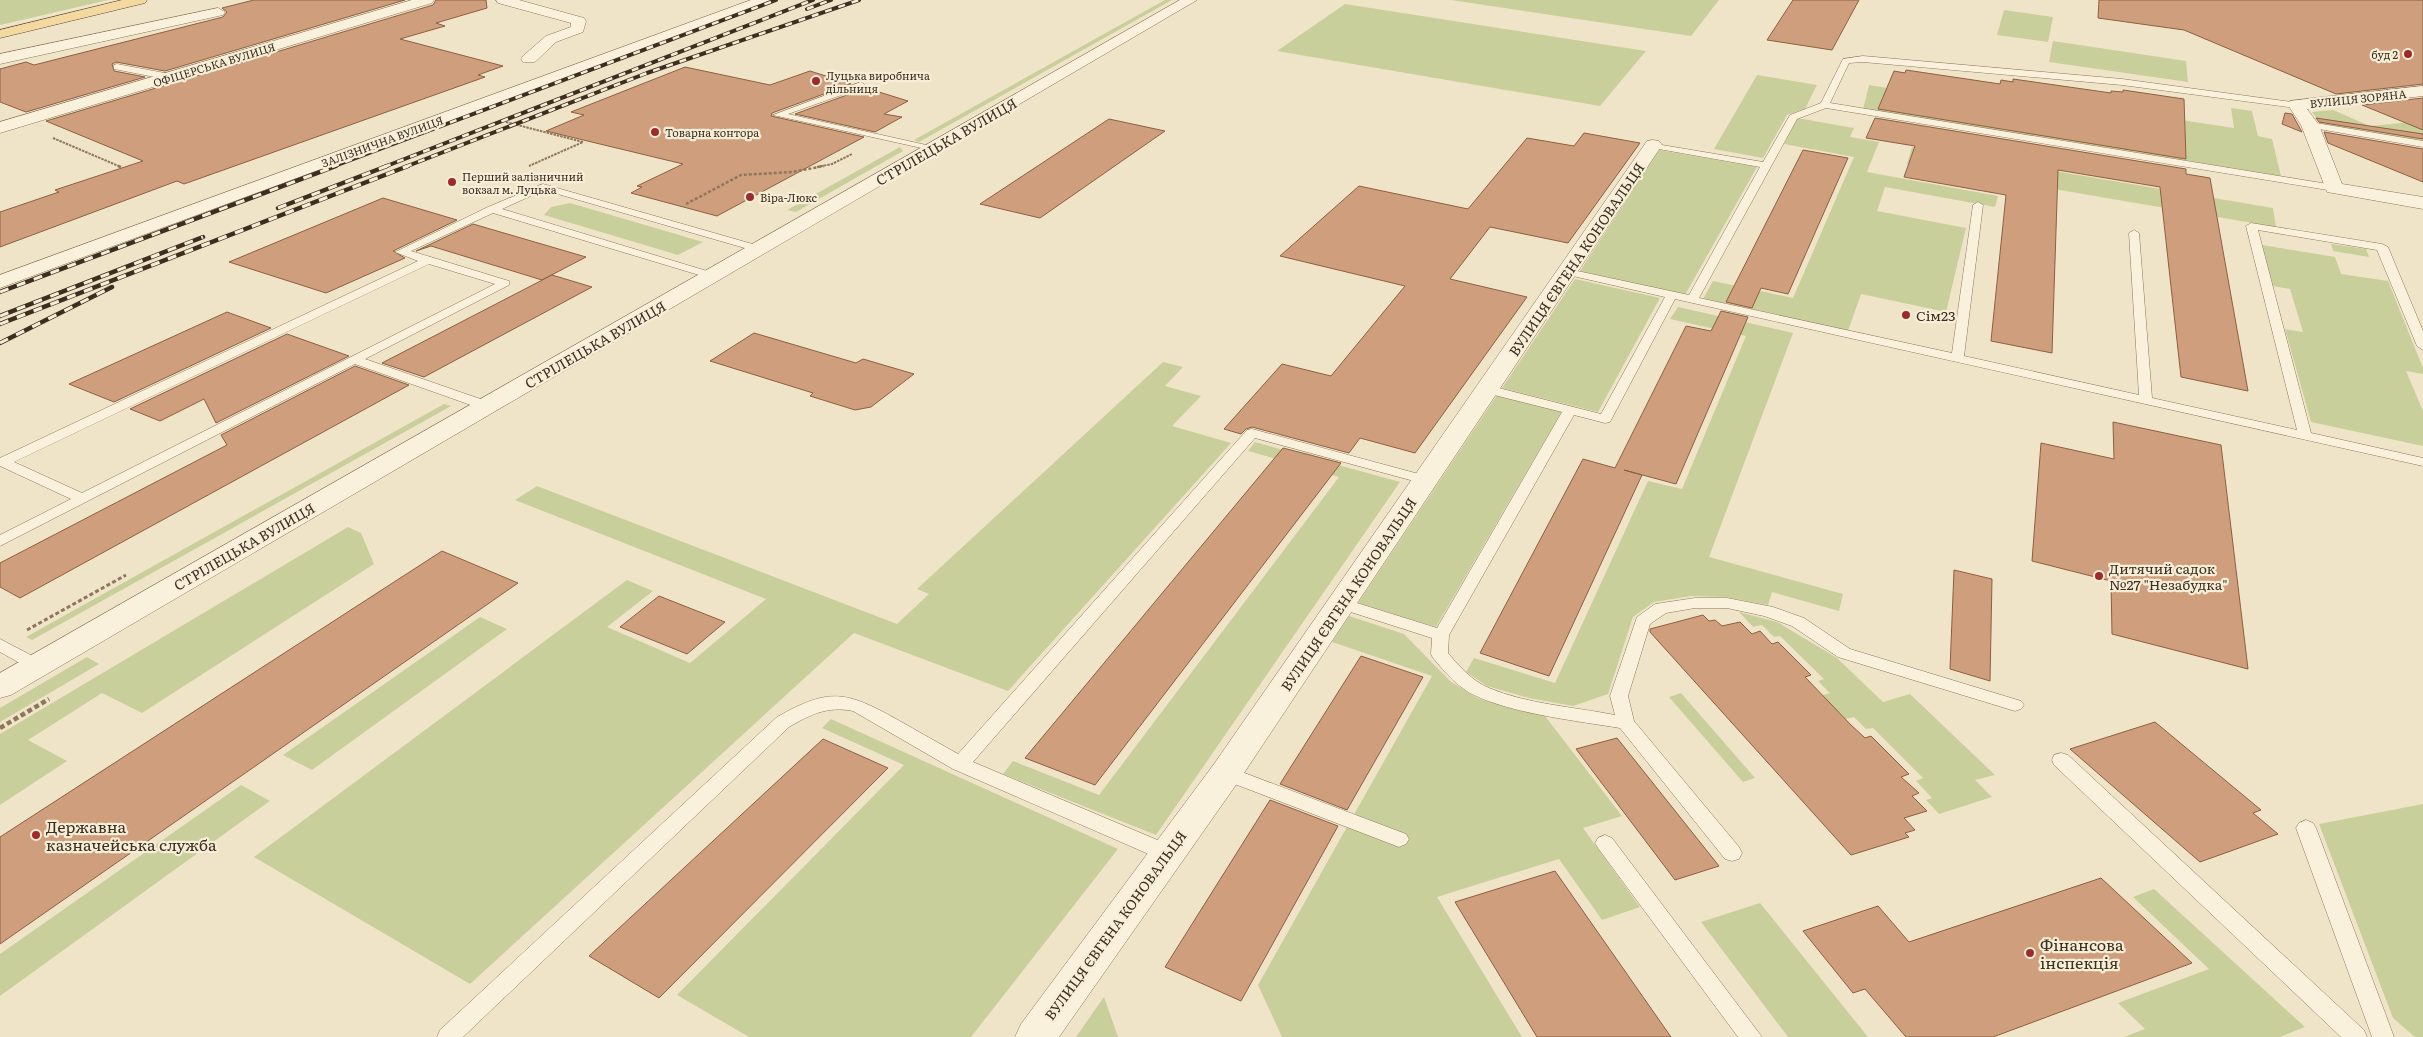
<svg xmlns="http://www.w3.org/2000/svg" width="2423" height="1037" font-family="Literata,serif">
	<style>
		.green { fill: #c9cf9b }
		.building { fill: #cf9f7d; stroke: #8d5f41 }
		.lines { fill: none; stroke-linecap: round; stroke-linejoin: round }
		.service-casing { stroke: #8d765c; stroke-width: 1 }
		.minor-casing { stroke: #8d765c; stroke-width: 1 }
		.tertiary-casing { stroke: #8d765c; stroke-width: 1 }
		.primary-casing { stroke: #5b4430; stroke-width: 1 }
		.path-far3 { stroke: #8d765c; stroke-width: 2; stroke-dasharray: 2.5 1; stroke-linecap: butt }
		.path-far2 { stroke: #8d765c; stroke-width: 2.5; stroke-dasharray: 3 2; stroke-linecap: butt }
		.path-far1 { stroke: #8d765c; stroke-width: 3; stroke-dasharray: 4 2.5; stroke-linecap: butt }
		.path { stroke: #8d765c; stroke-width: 4.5; stroke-dasharray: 5 3; stroke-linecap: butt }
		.service { fill: #faf1dc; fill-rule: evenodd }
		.minor { fill: #faf1dc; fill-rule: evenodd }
		.tertiary { fill: #faf1dc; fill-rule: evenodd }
		.primary { fill: #f3d9a0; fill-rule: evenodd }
		.rail-far1-casing { stroke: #3d2e20; stroke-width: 4 }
		.rail-casing { stroke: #3d2e20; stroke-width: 4.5 }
		.rail-far1 { stroke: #f7eed8; stroke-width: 2.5; stroke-dasharray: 7; stroke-linecap: butt }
		.rail { stroke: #f7eed8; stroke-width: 3; stroke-dasharray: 9; stroke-linecap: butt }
		.poi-dot { fill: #9e2a2b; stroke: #f7eed8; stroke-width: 2 }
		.labels { text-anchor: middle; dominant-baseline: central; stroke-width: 4.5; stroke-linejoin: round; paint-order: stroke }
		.far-poi-label { font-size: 11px; fill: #3d2e20; stroke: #f7eed8; text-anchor: start }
		.far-street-label { font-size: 11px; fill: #3d2e20; stroke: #f7eed8 }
		.street-label { font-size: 14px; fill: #3d2e20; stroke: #f7eed8 }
		.poi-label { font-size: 14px; fill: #3d2e20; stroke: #f7eed8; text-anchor: start }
		.near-poi-label { font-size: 16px; fill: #3d2e20; stroke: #f7eed8; text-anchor: start }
	</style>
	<rect width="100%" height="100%" fill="#f0e4c8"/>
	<g class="green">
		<polygon points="0,0 108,0 0,25"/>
		<polygon points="1165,0 1172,0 919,142 914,140"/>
		<polygon points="1451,0 1719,0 1691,36"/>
		<polygon points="1345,4 1646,51 1600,106 1277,51"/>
		<polygon points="2004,10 2053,17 2048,42 1997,35"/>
		<polygon points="2053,41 2186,61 2188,82 2049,62"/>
		<polygon points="1757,75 1817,85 1805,109 1787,115 1763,158 1714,149"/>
		<polygon points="1869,85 2002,106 2116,110 2234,128 2231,108 2252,111 2258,136 2272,139 2281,176 1863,109"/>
		<polygon points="2333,110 2370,126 2423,121 2423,142 2321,125 2312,112"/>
		<polygon points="1797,118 1854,128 1850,137 1879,142 1867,172 1998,196 1995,207 1885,187 1877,211 1966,228 1946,312 1861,294 1848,331 1703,299 1713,281 1793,298 1854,157 1784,144"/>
		<polygon points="900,147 903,151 796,212 787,210"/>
		<polygon points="1912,147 2273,208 2276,227 1907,164"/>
		<polygon points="1659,150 1757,167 1685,295 1580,271"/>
		<polygon points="570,203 703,242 678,255 544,215 551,207"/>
		<polygon points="2331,244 2366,249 2369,257 2333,251"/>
		<polygon points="2262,245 2335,257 2341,274 2388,281 2423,368 2423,374 2406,371 2423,411 2423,446 2311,422 2285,329 2303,332 2290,289 2273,286"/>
		<polygon points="1575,279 1660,298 1598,412 1502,388"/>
		<polygon points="1678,307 1793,333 1709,557 1843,594 1839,611 1772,592 1768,605 1725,597 1691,596 1654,602 1633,617 1608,694 1573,706 1529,698 1487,686 1466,672 1474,658 1555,683 1648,481 1682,489 1746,336 1670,319"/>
		<polygon points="1163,362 1183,367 1165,386 1201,396 1172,426 1231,443 1008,691 854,633 470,984 254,857 627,580 653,591 607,627 690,663 766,599 515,500 537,486 897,624 929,594 917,589"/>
		<polygon points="1497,395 1562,411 1436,627 1358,603"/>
		<polygon points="444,404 451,406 32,640 26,637"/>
		<polygon points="1255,442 1400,482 1156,835 1003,774 1013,761 1099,795 1339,477 1248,451"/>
		<polygon points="348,527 361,533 374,564 142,713 102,693 28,740 67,761 0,805 0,734"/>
		<polygon points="1739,612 1777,622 1837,658 1883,702 1910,694 1995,775 1975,780 1992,797 1939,814 1926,800 1932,798 1916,781 1923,778 1873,728 1866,729 1854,717 1837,721 1814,698 1830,693 1818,681 1824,679 1780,636 1774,637 1762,625 1753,627"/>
		<polygon points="1349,616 1404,634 1450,681 1477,698 1545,716 1622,816 1583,828 1640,907 1602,920 1559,859 1437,897 1522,1037 1282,1037 1258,985 1432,676 1332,642"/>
		<polygon points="480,617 507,629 312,770 283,755"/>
		<polygon points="87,657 99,664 0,722 0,708"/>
		<polygon points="1681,693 1755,778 1743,782 1669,697"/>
		<polygon points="831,719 1118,849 971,1037 749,1037 677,995 904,765 822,728"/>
		<polygon points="241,785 270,801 0,996 0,954"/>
		<polygon points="2423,804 2423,1037 2415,1037 2393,1018 2319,824"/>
		<polygon points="2154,889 2305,1027 2280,1037 2124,1037 2145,1029 2118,1003 2209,969 2133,897"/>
		<polygon points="1760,903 1868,1037 1788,1037 1701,922"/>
		<polygon points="1104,997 1118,1037 1076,1037"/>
	</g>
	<g class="building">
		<polygon points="254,0 405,0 165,71 116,62 112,64 114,71 145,77 26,112 0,102 0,69 26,62 34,65 223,17 227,12 222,8"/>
		<polygon points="436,0 486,0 487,8 436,23 445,26 400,39 503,66 478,75 485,77 184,184 177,181 0,247 0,212 59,192 55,190 143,161 46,121 433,5"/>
		<polygon points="1793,0 1859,0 1832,50 1767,40"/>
		<polygon points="2099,0 2423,0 2423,84 2336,94 2184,30 2098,18"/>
		<polygon points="685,67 770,85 810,71 851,84 772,113 771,116 864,137 717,216 631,193 642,187 637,186 683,164 546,131 584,115 571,112"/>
		<polygon points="1906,70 2000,84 2001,80 2013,82 2013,79 2111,93 2111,91 2123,92 2123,90 2184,99 2186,159 1878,109 1894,71 1905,73"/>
		<polygon points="866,88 908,101 884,114 902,117 875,132 795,114"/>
		<polygon points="2423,98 2423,130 2362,105"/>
		<polygon points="2285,113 2292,114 2302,132 2282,124"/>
		<polygon points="1875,118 2186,169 2186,174 2210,178 2248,391 2181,377 2160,187 2058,170 2052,353 1991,341 2006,195 1904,177 1915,146 1866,138"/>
		<polygon points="2316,118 2423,134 2423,139 2319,122"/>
		<polygon points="1109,119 1165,131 1040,218 980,204"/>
		<polygon points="2324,132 2423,149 2423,182 2328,143"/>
		<polygon points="1584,133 1640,143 1568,243 1490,227 1450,279 1527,297 1415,453 1360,438 1349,453 1252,427 1246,429 1241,434 1224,429 1282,364 1331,376 1405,286 1280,256 1359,186 1468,209 1527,138 1574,146"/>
		<polygon points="1803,150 1848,158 1788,294 1761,288 1752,308 1726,302"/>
		<polygon points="383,198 457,220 393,251 405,258 326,293 229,262"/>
		<polygon points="473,224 586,257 542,280 431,246 416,251"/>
		<polygon points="552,275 592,287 424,377 382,363"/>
		<polygon points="1721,311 1748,317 1676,484 1624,470 1642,475 1549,676 1480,653 1583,459 1615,468 1686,326 1711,331"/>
		<polygon points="227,312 271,328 114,402 69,384"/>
		<polygon points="754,333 856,363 863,359 914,374 871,407 855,410 810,396 813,393 710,361"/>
		<polygon points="287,334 349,356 216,423 204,399 160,421 130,409"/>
		<polygon points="355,366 409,385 20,598 0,587 0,563 227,445 221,435"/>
		<polygon points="2113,422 2221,445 2248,669 2112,634 2111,581 2032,561 2041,443 2114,459"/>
		<polygon points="1283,448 1341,463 1095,785 1025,758"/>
		<polygon points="442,551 518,583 0,944 0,837"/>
		<polygon points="1954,570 1992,579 1990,681 1950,669"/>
		<polygon points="659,596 725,622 687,654 620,627"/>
		<polygon points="1703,615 1709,621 1715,620 1722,626 1740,622 1752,634 1760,631 1772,644 1778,642 1811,675 1805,677 1851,725 1865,738 1871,736 1909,774 1901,777 1919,793 1912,796 1927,811 1904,818 1915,830 1905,833 1909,837 1851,855 1650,632 1650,629"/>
		<polygon points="1361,656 1423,677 1347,810 1280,784"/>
		<polygon points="2155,722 2261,810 2253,813 2278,834 2200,862 2070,749"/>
		<polygon points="1617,738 1719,866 1675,880 1576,749"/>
		<polygon points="823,739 888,768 659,998 589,956"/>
		<polygon points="1270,800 1338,826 1241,1001 1165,967"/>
		<polygon points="1555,871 1671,1037 1537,1037 1455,902"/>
		<polygon points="2101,878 2192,963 1993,1037 1906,1037 1865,989 1853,993 1803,931 1878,906 1909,942"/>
	</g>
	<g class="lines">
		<g class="service-casing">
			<g id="service">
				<path d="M1863 56 2122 79 2299 103V107L2296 108 2122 85 1863 62 1849 63 1830 103 2334 185 2339 188 2334 191 1826 108 1797 119 1699 298 1952 353 1973 205 1978 202 1983 205 1964 356 2139 395 2129 233 2134 230 2139 233 2152 398 2297 430 2246 226 2251 223 2382 244 2388 247 2423 331V350L2417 346 2377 250 2258 230 2311 433 2423 458V466L1675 299 1610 422 1605 423 1574 415 1449 635 1448 653C1459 666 1472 681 1489 688 1527 704 1574 707 1615 715L1610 696 1637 617 1655 604 1695 598H1727L1773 607 1804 618 1850 649 2021 701 2024 705 2021 709 2015 711 1838 657 1792 626 1764 616 1727 608H1695L1666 613 1650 624 1628 696 1634 721 1739 847 1742 853 1739 859 1732 861 1725 859 1620 728C1577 721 1516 714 1476 696 1458 688 1446 673 1433 658L1431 654 1432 638 1335 607 1333 603 1335 599 1341 598 1437 628 1562 412 1482 392 1480 389 1482 386 1487 385 1601 414 1665 297 1564 274V270L1568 269 1689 295 1760 167 1653 148 1650 147V143L1763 162 1790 115 1821 103 1843 59Z"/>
				<polygon points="117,64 170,74 174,77 170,80 114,69 114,65"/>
				<polygon points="861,82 865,85 864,87 788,114 935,147 935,151 773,115"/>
				<polygon points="2310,122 2423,141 2423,147 2307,127 2307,123"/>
				<path d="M543 184 763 247 765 249 759 252 755 251 544 190 502 209 717 274 719 276 713 279 709 278 493 213 411 251 509 281V285L365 359 492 403 494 406 492 409H482L355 364 0 546V535L71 499 0 466V458L418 261 395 252 488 207ZM429 264 495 284 82 493 14 462Z"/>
				<path d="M1252 429 1430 477 1432 480 1425 484 1255 438 973 762 1174 847 1177 853 1174 859 1167 861 1160 859 953 769 853 711C828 706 811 714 789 727L463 1037H437L440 1030 777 717C830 687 846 691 898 720 918 731 938 743 958 754L1247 430Z"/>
				<polygon points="0,639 44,662 47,666 44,670 32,670 0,652"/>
				<polygon points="2061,753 2068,755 2364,1030 2367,1037 2341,1037 2054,765 2052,760 2054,755"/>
				<polygon points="1226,766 1406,834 1409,839 1406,844 1399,847 1219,778 1217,773 1219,768"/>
				<polygon points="2306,820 2313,823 2316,828 2394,1037 2372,1037 2296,828 2299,823"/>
				<polygon points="1605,835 1612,838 1762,1037 1738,1037 1598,848 1595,843 1598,838"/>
			</g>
		</g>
		<g class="minor-casing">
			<g id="minor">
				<polygon points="412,0 434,0 432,3 0,133 0,122"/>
				<polygon points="496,0 519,0 584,18 586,21 583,32 556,42 535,62 523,62 521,59 523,56 546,36 571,27 571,23 498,3"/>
				<polygon points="751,0 771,0 769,3 0,288 0,275"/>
				<polygon points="218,8 225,12 223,15 0,64 0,54"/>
				<polygon points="2423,86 2423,96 2307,109 2319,125 2342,184 2423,197 2423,209 2327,192 2301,125 2288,105 2290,101"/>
				<polygon points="1653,140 1659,141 1662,145 1238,782 1059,1037 1015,1037 1021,1024 1214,764 1647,141"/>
			</g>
		</g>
		<g class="tertiary-casing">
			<polygon id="tertiary" points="1180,0 1197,0 11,695 0,698 0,673"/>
		</g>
		<g class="primary-casing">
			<polygon id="primary" points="122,0 147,0 145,3 0,38 0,30"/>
		</g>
		<g class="path-far3">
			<polyline points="506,122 583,142 529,166"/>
			<polyline points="53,138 121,167"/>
			<polyline points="817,167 832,164 852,154"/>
		</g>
		<g class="path-far2">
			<polyline points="118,166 121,167"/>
			<polyline points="686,204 741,175 792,172 824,166"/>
		</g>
		<polyline class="path-far1" points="27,630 126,575"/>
		<polyline class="path" points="0,728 49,699"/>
		<use href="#service" class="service"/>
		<use href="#minor" class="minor"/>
		<use href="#tertiary" class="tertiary"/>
		<use href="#primary" class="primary"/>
		<g class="rail-far1-casing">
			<g id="rail-far1">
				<polyline points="807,9 831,0"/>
				<polyline points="332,167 776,0"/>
				<polyline points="384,167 813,0"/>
				<polyline points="405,167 647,73 859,0"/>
			</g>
		</g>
		<g class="rail-casing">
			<g id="rail">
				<polyline points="278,208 387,166"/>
				<polyline points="0,292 336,166"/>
				<polyline points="0,316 203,237"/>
				<polyline points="0,324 408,166"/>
				<polyline points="0,343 112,287"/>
			</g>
		</g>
		<use href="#rail-far1" class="rail-far1"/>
		<use href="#rail" class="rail"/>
	</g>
	<g class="poi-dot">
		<circle cx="2408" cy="54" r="5"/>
		<circle cx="816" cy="81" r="5"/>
		<circle cx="655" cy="132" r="5"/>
		<circle cx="452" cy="182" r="5"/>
		<circle cx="750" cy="197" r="5"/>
		<circle cx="1906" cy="315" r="5"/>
		<circle cx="2099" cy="576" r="5"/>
		<circle cx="36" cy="835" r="5"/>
		<circle cx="2030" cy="953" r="5"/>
	</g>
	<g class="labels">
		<g class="far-poi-label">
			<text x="2398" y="54" text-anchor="end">буд 2</text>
			<text x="826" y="75">Луцька виробнича<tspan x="826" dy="13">дільниця</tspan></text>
			<text x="665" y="132">Товарна контора</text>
			<text x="462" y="176">Перший залізничний<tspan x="462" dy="13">вокзал м. Луцька</tspan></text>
			<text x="760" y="197">Віра-Люкс</text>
		</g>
		<g class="far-street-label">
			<text transform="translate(214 64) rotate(-17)">ОФІЦЕРСЬКА ВУЛИЦЯ</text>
			<text transform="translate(2358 98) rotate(-6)">ВУЛИЦЯ ЗОРЯНА</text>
			<text transform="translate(382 141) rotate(-20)">ЗАЛІЗНИЧНА ВУЛИЦЯ</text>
		</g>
		<g class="street-label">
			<text transform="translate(946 141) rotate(-30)">СТРІЛЕЦЬКА ВУЛИЦЯ</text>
			<text transform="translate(1576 259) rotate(-56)">ВУЛИЦЯ ЄВГЕНА КОНОВАЛЬЦЯ</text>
			<text transform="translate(595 344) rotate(-30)">СТРІЛЕЦЬКА ВУЛИЦЯ</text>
			<text transform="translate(244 546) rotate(-30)">СТРІЛЕЦЬКА ВУЛИЦЯ</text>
			<text transform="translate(1348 594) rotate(-56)">ВУЛИЦЯ ЄВГЕНА КОНОВАЛЬЦЯ</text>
			<text transform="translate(1115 925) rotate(-54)">ВУЛИЦЯ ЄВГЕНА КОНОВАЛЬЦЯ</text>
		</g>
		<g class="poi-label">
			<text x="1916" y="315">Сім23</text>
			<text x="2109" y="568">Дитячий садок<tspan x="2109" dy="16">№27 "Незабудка"</tspan></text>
		</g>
		<g class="near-poi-label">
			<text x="46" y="826">Державна<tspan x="46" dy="18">казначейська служба</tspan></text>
			<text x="2040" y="944">Фінансова<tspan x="2040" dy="18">інспекція</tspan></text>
		</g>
	</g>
</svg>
